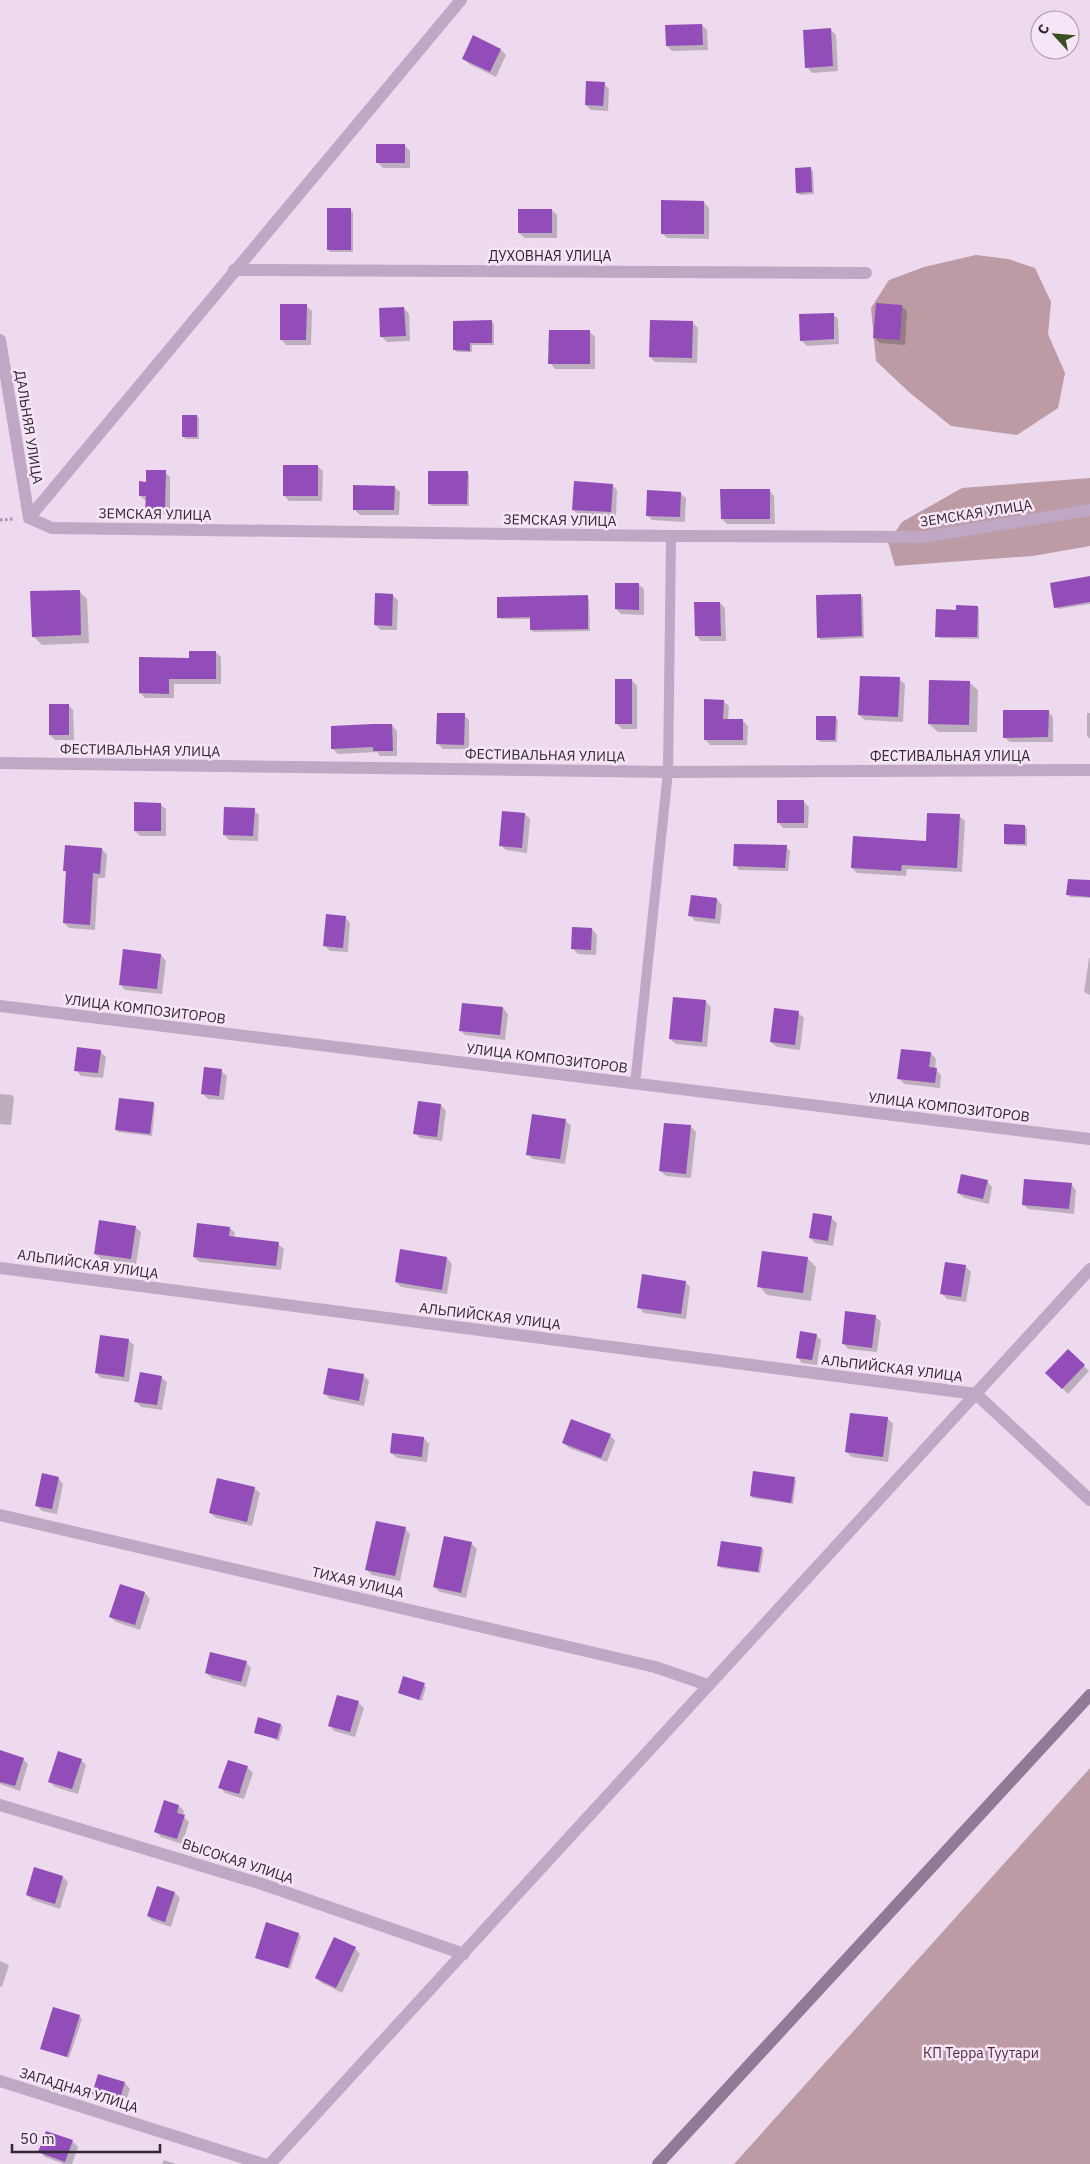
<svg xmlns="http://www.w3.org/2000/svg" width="1090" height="2164" font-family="'IBM Plex Sans',sans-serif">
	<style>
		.green { fill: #bc9ba4 }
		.shadow { fill: #0003 }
		.building { fill: #924db9 }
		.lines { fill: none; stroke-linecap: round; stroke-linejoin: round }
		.path { stroke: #ab91b0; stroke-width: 3; stroke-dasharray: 2.5 2.5; stroke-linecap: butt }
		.lane { stroke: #c0a7c5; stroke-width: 10 }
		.street { stroke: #c0a7c5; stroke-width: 12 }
		.secondary { stroke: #917998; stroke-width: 12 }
		.labels { text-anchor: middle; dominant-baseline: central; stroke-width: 5; stroke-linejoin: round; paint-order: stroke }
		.street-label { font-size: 14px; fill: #2f2732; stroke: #f6e5f7 }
		.park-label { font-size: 14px; fill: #4e2d35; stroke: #f6e5f7 }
	</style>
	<rect width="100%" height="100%" fill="#eddaee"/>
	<g class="green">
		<polygon points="976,255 1008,259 1035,268 1051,302 1048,334 1065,373 1058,408 1017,435 951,426 910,393 876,361 871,308 889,280 924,267"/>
		<polygon points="1090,478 1090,546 1033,556 895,566 888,542 902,522 962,488"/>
		<polygon points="1090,1768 1090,2164 734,2164"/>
	</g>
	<g class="shadow">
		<polygon points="702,25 707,30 708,50 672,51 667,46"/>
		<polygon points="830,29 836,35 838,71 812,73 807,67"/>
		<polygon points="501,50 506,55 496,77 469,64 464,59"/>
		<polygon points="604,84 609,89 608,111 591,110 586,105"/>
		<polygon points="404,145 410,151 410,168 383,168 377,162"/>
		<polygon points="810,168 813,171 814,194 800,195 797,193"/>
		<polygon points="704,202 709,208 709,239 667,238 662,233"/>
		<polygon points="350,210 353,212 353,252 330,252 328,249"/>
		<polygon points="552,210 557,215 557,238 525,238 519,233"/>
		<polygon points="306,306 312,311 311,345 286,345 281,339"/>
		<polygon points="902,306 907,312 905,345 880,343 875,338"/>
		<polygon points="404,308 409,314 410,341 387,342 382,337"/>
		<polygon points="833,314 838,319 839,344 807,346 801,340"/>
		<polygon points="491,321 494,324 494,345 472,345 472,352 457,352 455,350"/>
		<polygon points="692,322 698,328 697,363 655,362 650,357"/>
		<polygon points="589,331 595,337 595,369 555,369 550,363"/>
		<polygon points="197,416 199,418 199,439 186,439 183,436"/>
		<polygon points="317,466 323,471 322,501 289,501 284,495"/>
		<polygon points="165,472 170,477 170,514 152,514 147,508 146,501 140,496 147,483"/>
		<polygon points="467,473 469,475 469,506 432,506 429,504"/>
		<polygon points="612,485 617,490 616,517 579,515 573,510"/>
		<polygon points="394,487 400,492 399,515 360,515 354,509"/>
		<polygon points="769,490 774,496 775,524 727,524 722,519"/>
		<polygon points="680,493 686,498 685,522 652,520 647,515"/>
		<polygon points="1090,578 1090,604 1058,609 1055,607"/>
		<polygon points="638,584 644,589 644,615 621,614 616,609"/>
		<polygon points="79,591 87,599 89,643 42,645 33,636"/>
		<polygon points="392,595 398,600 397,630 381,630 375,625"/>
		<polygon points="860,595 863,597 864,638 821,640 819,638"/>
		<polygon points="587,597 589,599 590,631 534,632 531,630 531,619 501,619 498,617"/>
		<polygon points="720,603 725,608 726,641 701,641 696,635"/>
		<polygon points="977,607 979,609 979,639 939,638 937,636 957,611"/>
		<polygon points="216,652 221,657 221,684 174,684 174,698 145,698 140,693 190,659"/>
		<polygon points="899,679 905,684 903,722 865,720 859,715"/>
		<polygon points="632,680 637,686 637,729 622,729 617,724"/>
		<polygon points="969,682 978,690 977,732 938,732 929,724"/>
		<polygon points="723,701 729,706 728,720 742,720 748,726 747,745 710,745 705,739"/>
		<polygon points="68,705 73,710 74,740 55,740 50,735"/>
		<polygon points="1048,711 1053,717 1053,742 1010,742 1004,737"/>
		<polygon points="1087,713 1090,713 1090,739 1087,736"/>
		<polygon points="464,715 469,720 469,749 443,749 438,744"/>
		<polygon points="835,717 838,720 837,742 820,742 817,739"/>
		<polygon points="392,725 397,731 397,756 380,756 377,752 338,754 332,748"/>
		<polygon points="804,802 809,807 808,828 783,828 778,822"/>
		<polygon points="160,804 166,809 166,836 140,836 135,831"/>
		<polygon points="254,810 259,815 258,841 229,840 224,835"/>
		<polygon points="525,814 530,819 527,853 506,850 500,845"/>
		<polygon points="959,816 965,821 962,872 907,869 906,876 857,873 852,868 927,842"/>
		<polygon points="1025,826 1027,829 1027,846 1007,845 1005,843"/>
		<polygon points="786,847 790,851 788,871 739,870 735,865"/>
		<polygon points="102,849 107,855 105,878 98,878 95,930 69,928 64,923 67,873 64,870"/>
		<polygon points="1090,881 1090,898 1070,897 1068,895"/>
		<polygon points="717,899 722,905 720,924 695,921 690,915"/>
		<polygon points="345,917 350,923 348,952 330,951 324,945"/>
		<polygon points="592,929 597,935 596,955 578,954 573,949"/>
		<polygon points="161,955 166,961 162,994 125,990 120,984"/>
		<polygon points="1089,958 1090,958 1090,995 1084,992"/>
		<polygon points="705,1001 711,1007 707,1047 676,1044 670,1039"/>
		<polygon points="503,1008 508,1014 505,1040 465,1035 460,1030"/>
		<polygon points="798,1013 804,1018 800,1050 777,1047 771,1042"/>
		<polygon points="100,1051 106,1057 103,1078 81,1076 76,1070"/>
		<polygon points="931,1053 936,1059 935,1069 941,1075 940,1088 904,1084 899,1078"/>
		<polygon points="221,1071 227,1076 224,1100 208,1099 203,1094"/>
		<polygon points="0,1094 12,1095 14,1098 11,1125 0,1124"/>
		<polygon points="153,1103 155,1105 152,1136 118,1132 116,1129"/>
		<polygon points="441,1105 446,1111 442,1141 420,1138 415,1133"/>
		<polygon points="565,1120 571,1126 565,1164 533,1159 527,1154"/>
		<polygon points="690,1126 696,1132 691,1178 666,1176 660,1171"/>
		<polygon points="987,1181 992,1187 989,1204 964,1198 958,1193"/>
		<polygon points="1071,1184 1076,1190 1074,1214 1028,1209 1023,1204"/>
		<polygon points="831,1218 837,1223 833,1246 815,1243 810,1238"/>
		<polygon points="135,1227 141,1232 136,1264 101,1259 95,1254"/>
		<polygon points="230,1228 235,1233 234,1238 278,1244 284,1249 281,1270 200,1262 194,1257"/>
		<polygon points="447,1258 452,1264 447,1294 401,1287 396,1282"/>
		<polygon points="807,1258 816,1267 811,1301 767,1295 759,1286"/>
		<polygon points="965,1266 971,1272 966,1302 947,1299 942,1294"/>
		<polygon points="685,1282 690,1287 686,1319 644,1313 638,1307"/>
		<polygon points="875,1316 881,1322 877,1352 848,1349 843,1343"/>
		<polygon points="816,1335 821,1340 817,1365 802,1363 797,1357"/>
		<polygon points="128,1340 134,1345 129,1382 101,1378 96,1373"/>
		<polygon points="1068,1351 1089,1371 1068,1394 1047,1373"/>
		<polygon points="364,1376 369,1381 364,1406 330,1399 325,1394"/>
		<polygon points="161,1377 167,1382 162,1410 141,1407 136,1401"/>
		<polygon points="888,1419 893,1424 888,1462 852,1457 846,1452"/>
		<polygon points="610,1435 615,1441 607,1462 569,1448 563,1442"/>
		<polygon points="424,1438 429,1444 427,1462 397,1458 391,1453"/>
		<polygon points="58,1478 63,1484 57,1514 42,1511 36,1505"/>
		<polygon points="794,1479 796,1481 793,1504 753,1498 751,1496"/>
		<polygon points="254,1488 260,1493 252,1526 216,1518 210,1513"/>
		<polygon points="405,1528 410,1534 400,1581 372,1575 366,1569"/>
		<polygon points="471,1543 477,1549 466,1598 440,1592 434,1587"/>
		<polygon points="761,1548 764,1550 760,1573 721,1568 719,1566"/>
		<polygon points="121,1586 145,1593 150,1599 140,1630 116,1622 110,1617"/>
		<polygon points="246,1662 251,1668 246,1687 212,1678 206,1673"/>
		<polygon points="424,1685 426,1687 422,1701 399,1692"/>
		<polygon points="358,1702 364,1708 355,1737 334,1731 329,1725"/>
		<polygon points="281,1725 283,1727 279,1741 256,1732"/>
		<polygon points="0,1752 23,1759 28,1764 20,1791 0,1784"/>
		<polygon points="81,1760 86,1765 78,1794 55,1787 50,1782"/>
		<polygon points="247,1767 253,1773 244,1799 225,1793 220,1787"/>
		<polygon points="165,1802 179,1806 184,1811 183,1816 189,1822 182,1844 161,1837 156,1832"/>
		<polygon points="63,1877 68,1882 60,1909 33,1900 27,1895"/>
		<polygon points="175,1893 180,1898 171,1927 153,1921 148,1916"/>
		<polygon points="298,1934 301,1936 290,1969 256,1958"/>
		<polygon points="355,1948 360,1954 342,1993 322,1983 316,1978"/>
		<polygon points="0,1961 9,1965 2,1987 0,1986"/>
		<polygon points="79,2016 82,2019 69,2058 42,2048"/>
		<polygon points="99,2075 125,2083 130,2089 124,2107 99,2099 93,2094"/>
		<polygon points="72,2141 78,2147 72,2164 64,2164 45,2157 40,2152"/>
		<polygon points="164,2160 176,2164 162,2164"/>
	</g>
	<g class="building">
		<polygon points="702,24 703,45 666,46 665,25"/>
		<polygon points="831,28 833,66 805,68 803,30"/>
		<polygon points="473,35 501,49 490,72 462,59"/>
		<polygon points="586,81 605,82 603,106 585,105"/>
		<rect x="376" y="144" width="29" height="19"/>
		<polygon points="811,167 812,192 796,193 795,168"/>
		<polygon points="661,200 704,201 704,234 661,234"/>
		<rect x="327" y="208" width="24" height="42"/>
		<rect x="518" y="209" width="34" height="24"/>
		<polygon points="876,303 902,305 900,340 873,338"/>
		<polygon points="280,304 307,304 306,340 280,340"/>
		<polygon points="404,307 406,336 380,337 379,308"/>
		<polygon points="834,313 834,339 800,341 799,314"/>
		<polygon points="492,320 492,343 470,343 470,351 453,350 453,321"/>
		<polygon points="650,320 693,321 692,358 649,357"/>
		<polygon points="549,330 590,330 590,364 548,364"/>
		<rect x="182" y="415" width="15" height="22"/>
		<rect x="283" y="465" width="35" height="31"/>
		<polygon points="146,470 166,470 165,509 145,509 146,496 139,496 139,481 146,482"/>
		<polygon points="428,471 468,471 467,504 428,504"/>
		<polygon points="574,481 613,484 611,512 572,510"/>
		<polygon points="353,485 395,486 394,510 353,510"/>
		<polygon points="720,489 770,489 770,519 721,519"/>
		<polygon points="647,490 681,492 680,517 646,516"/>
		<polygon points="1090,576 1090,602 1054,608 1050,583"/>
		<polygon points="615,583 639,583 639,610 615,609"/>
		<polygon points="80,590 81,635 32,637 30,591"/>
		<polygon points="375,593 393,594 392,626 374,625"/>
		<polygon points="861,594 862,636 817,638 816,595"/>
		<polygon points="588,595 588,629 530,630 530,617 497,618 497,597"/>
		<polygon points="694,602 720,602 721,636 695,636"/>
		<polygon points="956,605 978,606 977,637 935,637 936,609 956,610"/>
		<polygon points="189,651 216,651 216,679 169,679 169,694 139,693 139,657 189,658"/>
		<polygon points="860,676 900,677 898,717 858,715"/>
		<rect x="615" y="679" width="17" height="45"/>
		<polygon points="929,680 970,681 969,725 928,724"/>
		<polygon points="704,699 724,700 723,719 743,719 743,740 704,740"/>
		<rect x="49" y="704" width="20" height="31"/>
		<polygon points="1003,710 1049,710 1048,737 1003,738"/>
		<polygon points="437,713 465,713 464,745 436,744"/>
		<polygon points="816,716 836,716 835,740 816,740"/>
		<polygon points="373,724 392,724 393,751 373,751 373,747 331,749 331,726"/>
		<rect x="777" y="800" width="27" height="23"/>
		<polygon points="134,802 161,803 161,831 134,831"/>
		<polygon points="224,807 255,808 253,836 223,835"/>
		<polygon points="502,811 525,813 522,848 499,846"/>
		<polygon points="927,813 960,814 957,868 902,865 901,871 851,868 853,836 926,841"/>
		<polygon points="1004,824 1025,825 1025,844 1004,844"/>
		<polygon points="734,844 787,845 785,868 733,866"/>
		<polygon points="65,845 102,848 100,874 93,873 90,925 63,923 66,871 63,871"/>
		<polygon points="1068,879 1090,880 1090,897 1066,895"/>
		<polygon points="691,895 717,898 715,919 688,916"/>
		<polygon points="326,914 346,916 343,948 323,946"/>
		<polygon points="572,927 592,928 591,950 571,949"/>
		<polygon points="123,949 161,954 157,989 119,985"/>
		<polygon points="673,997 706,1000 702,1042 669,1039"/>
		<polygon points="462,1003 503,1007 500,1035 459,1031"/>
		<polygon points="774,1008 799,1011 795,1045 770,1042"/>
		<polygon points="77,1047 101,1050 98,1073 74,1071"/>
		<polygon points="901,1049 931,1052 929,1067 937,1068 935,1083 897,1079"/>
		<polygon points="204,1067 222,1069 219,1096 201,1094"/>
		<polygon points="119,1098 154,1102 150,1134 115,1130"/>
		<polygon points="418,1101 441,1104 437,1137 413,1134"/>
		<polygon points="532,1114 566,1119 560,1159 526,1155"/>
		<polygon points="664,1123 691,1125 686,1174 659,1171"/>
		<polygon points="961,1174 988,1180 983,1199 957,1193"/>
		<polygon points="1024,1179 1072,1183 1069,1209 1022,1205"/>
		<polygon points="813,1213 832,1216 828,1241 809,1238"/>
		<polygon points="99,1220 136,1226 131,1259 94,1254"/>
		<polygon points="197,1223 230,1227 229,1236 279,1242 276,1266 193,1257"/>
		<polygon points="400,1249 447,1257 442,1290 395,1282"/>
		<polygon points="762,1251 808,1257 803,1293 757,1287"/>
		<polygon points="945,1262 966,1265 961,1297 940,1294"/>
		<polygon points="642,1274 686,1281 681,1314 637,1308"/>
		<polygon points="845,1311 876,1315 872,1348 842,1344"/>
		<polygon points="800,1331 817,1334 812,1360 796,1358"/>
		<polygon points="100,1335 129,1339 124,1377 95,1373"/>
		<polygon points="1068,1349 1085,1365 1062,1389 1045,1373"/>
		<polygon points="328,1368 364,1374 359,1401 323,1394"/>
		<polygon points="140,1372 162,1376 157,1405 134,1402"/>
		<polygon points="850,1413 888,1417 883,1457 845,1452"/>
		<polygon points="571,1419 611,1434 601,1458 562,1443"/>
		<polygon points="392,1433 424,1437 422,1457 390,1453"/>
		<polygon points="753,1471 795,1477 791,1503 750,1496"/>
		<polygon points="42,1473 59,1477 52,1509 35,1506"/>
		<polygon points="217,1478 255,1487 247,1522 209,1513"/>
		<polygon points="376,1521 406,1527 395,1576 365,1570"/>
		<polygon points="444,1536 472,1542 461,1593 433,1587"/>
		<polygon points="721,1541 762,1547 758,1572 717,1566"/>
		<polygon points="120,1584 145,1592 135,1625 109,1617"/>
		<polygon points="210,1652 247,1661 241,1682 205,1673"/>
		<polygon points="403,1676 425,1683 419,1700 398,1693"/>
		<polygon points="337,1695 359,1701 350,1732 328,1726"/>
		<polygon points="258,1717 281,1724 277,1739 254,1733"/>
		<polygon points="0,1750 24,1758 15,1786 0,1782"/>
		<polygon points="58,1751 82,1759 72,1789 48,1782"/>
		<polygon points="228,1760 248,1766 239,1794 218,1788"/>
		<polygon points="164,1800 179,1805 177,1813 185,1815 177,1839 154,1832"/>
		<polygon points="34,1867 63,1876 55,1904 26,1895"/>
		<polygon points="157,1886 175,1892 165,1922 147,1916"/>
		<polygon points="266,1922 299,1933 288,1968 255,1958"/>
		<polygon points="334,1937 356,1947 336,1988 315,1978"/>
		<polygon points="53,2007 80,2015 67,2057 40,2049"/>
		<polygon points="98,2074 125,2082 119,2102 92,2094"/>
		<polygon points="46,2131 73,2140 65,2162 38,2152"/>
	</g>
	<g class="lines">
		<polyline class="path" points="0,520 14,519"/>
		<polyline class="lane" points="635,1084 668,772 671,536"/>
		<g class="street">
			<polyline points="234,270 866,273"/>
			<polyline points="0,340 29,518"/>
			<polyline points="29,518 52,528 671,536 924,537 1090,510"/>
			<polyline points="29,518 461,0"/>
			<polyline points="0,763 668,772 1090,770"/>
			<polyline points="0,1006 1090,1139"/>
			<polyline points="0,1268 976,1394"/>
			<polyline points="976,1394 1090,1500"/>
			<polyline points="0,1515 655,1667 708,1685"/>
			<polyline points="0,1805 262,1884 464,1954"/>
			<polyline points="0,2081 263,2164"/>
			<polyline points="270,2164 1090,1269"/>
		</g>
		<polyline class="secondary" points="658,2164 1090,1695"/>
	</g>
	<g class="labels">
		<g class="street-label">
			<text x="550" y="256">ДУХОВНАЯ УЛИЦА</text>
			<text transform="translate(29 427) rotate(81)">ДАЛЬНЯЯ УЛИЦА</text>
			<text transform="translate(976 513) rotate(-9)">ЗЕМСКАЯ УЛИЦА</text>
			<text transform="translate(155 514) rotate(1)">ЗЕМСКАЯ УЛИЦА</text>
			<text transform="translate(560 520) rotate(1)">ЗЕМСКАЯ УЛИЦА</text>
			<text transform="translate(140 750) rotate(1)">ФЕСТИВАЛЬНАЯ УЛИЦА</text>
			<text transform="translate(545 755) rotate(1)">ФЕСТИВАЛЬНАЯ УЛИЦА</text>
			<text x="950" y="756">ФЕСТИВАЛЬНАЯ УЛИЦА</text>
			<text transform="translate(145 1009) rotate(7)">УЛИЦА КОМПОЗИТОРОВ</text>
			<text transform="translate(547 1058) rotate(7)">УЛИЦА КОМПОЗИТОРОВ</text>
			<text transform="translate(949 1107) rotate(7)">УЛИЦА КОМПОЗИТОРОВ</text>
			<text transform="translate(88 1264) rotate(8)">АЛЬПИЙСКАЯ УЛИЦА</text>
			<text transform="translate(490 1316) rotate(7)">АЛЬПИЙСКАЯ УЛИЦА</text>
			<text transform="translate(892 1368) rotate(7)">АЛЬПИЙСКАЯ УЛИЦА</text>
			<text transform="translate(358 1582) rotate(13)">ТИХАЯ УЛИЦА</text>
			<text transform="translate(238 1861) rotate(18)">ВЫСОКАЯ УЛИЦА</text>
			<text transform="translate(79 2090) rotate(17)">ЗАПАДНАЯ УЛИЦА</text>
		</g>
		<g class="park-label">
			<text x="981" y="2053">КП Терра Туутари</text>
		</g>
	</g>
	<g transform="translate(1055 35) rotate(296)"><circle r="24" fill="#f6e5f7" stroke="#a699a8"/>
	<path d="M0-4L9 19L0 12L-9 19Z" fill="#3a4f21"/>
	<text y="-8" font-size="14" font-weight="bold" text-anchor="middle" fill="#2f2732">С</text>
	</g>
	<path d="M12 2144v8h148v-8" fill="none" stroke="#2f2732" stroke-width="2.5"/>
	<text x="20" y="2144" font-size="15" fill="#2f2732" stroke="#f6e5f7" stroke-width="4" paint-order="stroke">50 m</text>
</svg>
